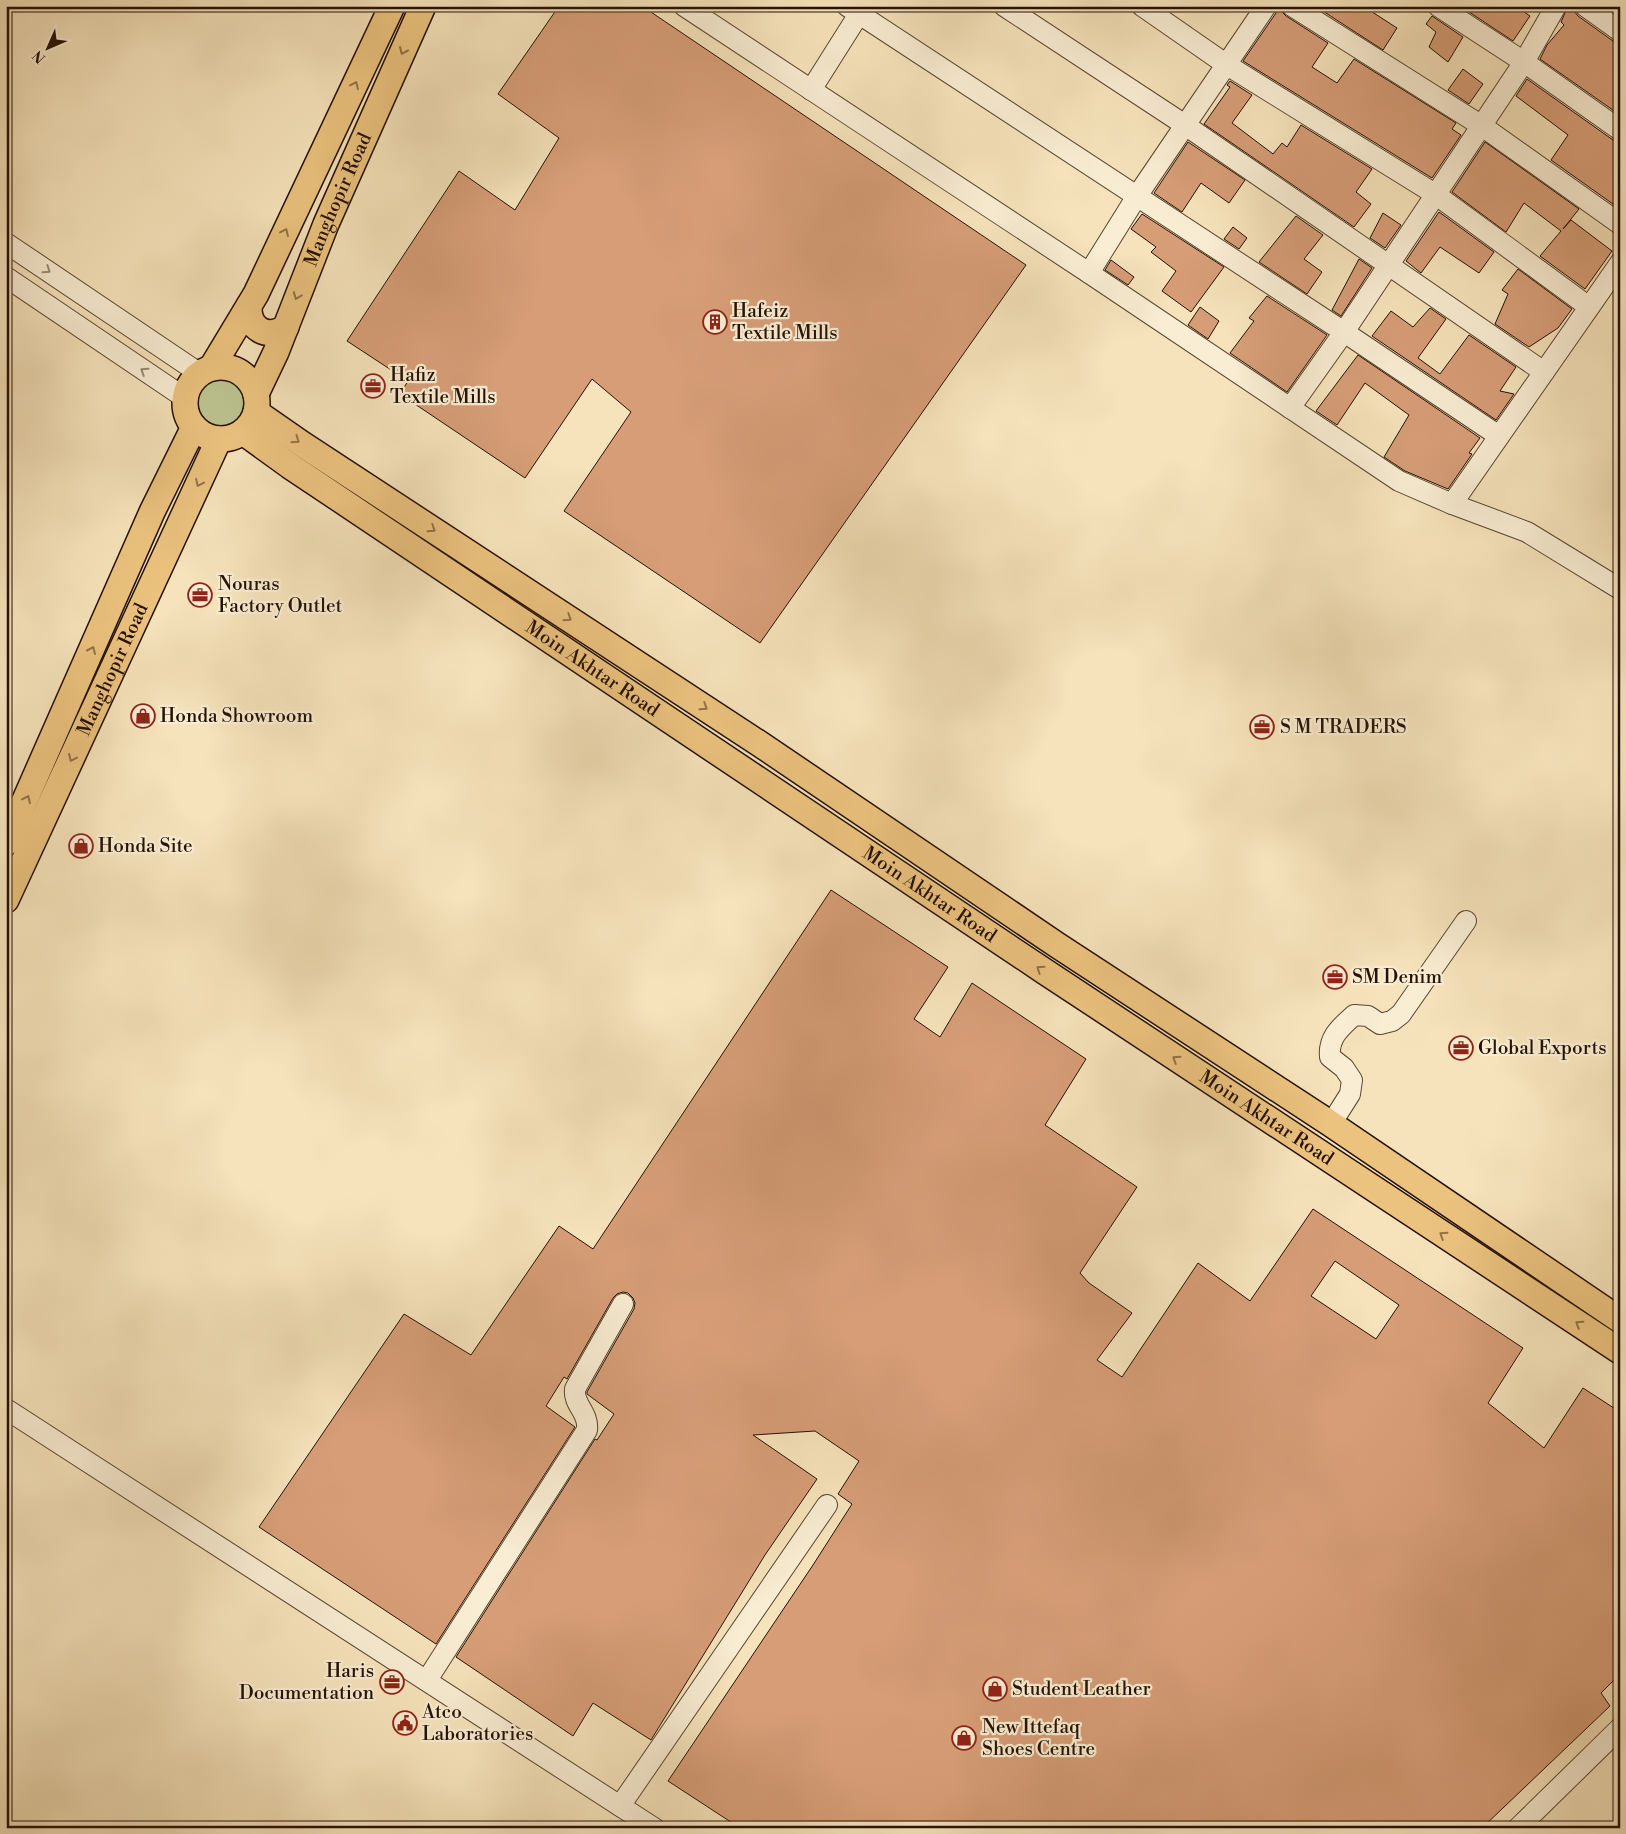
<svg xmlns="http://www.w3.org/2000/svg" width="1626" height="1834" font-family="'Libre Bodoni',serif">
	<style>
		.green { fill: #bcc490; stroke: #706a49 }
		.building { fill: #d69d77; stroke: #251102; fill-rule: evenodd }
		.lines { fill: none; stroke-linecap: round; stroke-linejoin: round }
		.minor-casing { stroke: #594630; stroke-width: 22 }
		.major-casing { stroke: #251102; stroke-width: 28 }
		.minor { stroke: #f9edd3; stroke-width: 20 }
		.major { stroke: #ebc27e; stroke-width: 25 }
		.oneway { stroke: #927246 }
		.oneway2 { stroke: #9a8a75 }
		.labels { text-anchor: middle; dominant-baseline: central; stroke-width: 4.5; stroke-linejoin: round; paint-order: stroke }
		.street-label { font-size: 19px; fill: #251102; stroke: #f9edd3 }
		.poi-label { font-size: 19px; fill: #251102; stroke: #f9edd3; text-anchor: start }
	</style>
	<rect width="100%" height="100%" fill="#f6e3bb"/>
	<filter id="stains"><feTurbulence type="fractalNoise" baseFrequency=".004" numOctaves="4"/><feColorMatrix values="0 0 0 0 .2 0 0 0 0 .09 0 0 0 0 .02 0 0 0 .5 -.17"/></filter>
	<radialGradient id="worn" r=".72"><stop offset=".6" stop-color="#630" stop-opacity="0"/><stop offset="1" stop-color="#630" stop-opacity=".3"/></radialGradient>
	<circle class="green" cx="222" cy="402" r="26"/>
	<g class="building">
		<polygon points="559,6 642,6 1026,265 760,643 564,511 631,412 592,379 525,478 400,394 408,381 347,341 459,171 515,210 559,138 498,94"/>
		<polygon points="1278,6 1280,6 1282,12 1286,16 1328,43 1312,67 1337,83 1354,59 1456,123 1452,129 1461,135 1432,178 1243,61 1276,13"/>
		<polygon points="1315,6 1363,6 1397,28 1383,50"/>
		<polygon points="1460,6 1516,6 1530,16 1513,41"/>
		<polygon points="1568,6 1573,6 1574,11 1578,16 1613,41 1620,43 1620,115 1540,59 1547,45 1564,25 1561,22"/>
		<polygon points="1606,6 1620,6 1620,16"/>
		<polygon points="1432,16 1463,37 1448,62 1429,47 1436,32 1426,24"/>
		<polygon points="1463,69 1483,84 1469,104 1448,90"/>
		<polygon points="1527,79 1613,140 1620,142 1620,209 1551,160 1568,135 1516,96"/>
		<polygon points="1230,81 1252,95 1232,123 1273,154 1282,143 1287,147 1301,125 1372,169 1356,192 1371,204 1354,227 1204,124 1230,87 1227,85"/>
		<polygon points="1188,142 1245,180 1229,203 1201,183 1182,212 1154,193"/>
		<polygon points="1485,142 1579,209 1563,229 1571,220 1612,251 1585,289 1540,256 1561,231 1524,203 1506,232 1452,192"/>
		<polygon points="1439,212 1494,252 1479,273 1440,247 1421,273 1406,261"/>
		<polygon points="1383,213 1401,225 1385,248 1370,238"/>
		<polygon points="1142,214 1224,267 1191,312 1162,291 1176,271 1151,252 1156,247 1131,229"/>
		<polygon points="1296,216 1323,235 1304,259 1322,272 1307,294 1259,262"/>
		<polygon points="1233,227 1247,238 1239,249 1224,239"/>
		<polygon points="1359,259 1372,268 1341,316 1332,310"/>
		<polygon points="1111,260 1134,277 1128,285 1105,270"/>
		<polygon points="1518,269 1572,309 1558,328 1529,347 1495,324 1508,294 1502,290"/>
		<polygon points="1267,296 1327,335 1287,392 1230,353 1254,321 1249,318"/>
		<polygon points="1200,307 1219,321 1208,339 1188,325"/>
		<polygon points="1430,308 1446,319 1418,358 1440,374 1469,335 1516,367 1500,391 1514,394 1496,420 1372,336 1391,311 1413,327"/>
		<polygon points="1358,355 1480,438 1469,453 1472,454 1448,489 1405,471 1384,457 1409,415 1365,383 1337,425 1316,411"/>
		<path d="M831 890 948 967 914 1019 940 1037 972 983 1086 1059 1045 1125 1137 1187 1080 1273 1089 1283 1132 1313 1097 1360 1122 1377 1198 1263 1250 1301 1313 1209 1523 1348 1488 1403 1544 1448 1583 1388 1620 1412V1674L1601 1693 1610 1706 1482 1828H740L668 1781 813 1565 852 1504 838 1494 859 1461 815 1431 753 1435 817 1479 765 1555 651 1740 593 1703 573 1736 456 1657 595 1439 597 1440 614 1414 587 1394V1392L634 1309 635 1303 633 1298 628 1293 623 1292 617 1294 613 1298 567 1379 564 1377 546 1406 575 1427 436 1644 259 1527 404 1314 471 1355 559 1226 593 1249ZM1335 1261 1399 1305 1376 1339 1311 1296Z"/>
	</g>
	<g class="lines">
		<g class="minor-casing">
			<g id="minor">
				<polyline points="684,6 1089,273 1399,481 1452,504 1527,532 1620,589"/>
				<polyline points="847,6 1344,332 1499,436"/>
				<polyline points="1004,6 1185,125 1544,372"/>
				<polyline points="1142,6 1227,65 1435,194 1589,307"/>
				<polyline points="1292,6 1482,126 1620,224"/>
				<polyline points="1438,6 1524,62 1620,130"/>
				<polyline points="1585,6 1620,31"/>
				<polyline points="811,90 864,6"/>
				<polyline points="6,243 199,373"/>
				<polyline points="1089,273 1137,196 1266,6"/>
				<polyline points="6,277 185,398"/>
				<polyline points="1290,408 1344,332 1524,62 1556,6"/>
				<polyline points="1452,504 1620,263"/>
				<path d="M1331 1124 1350 1094 1352 1080 1344 1068 1330 1057C1328 1037 1341 1027 1354 1015L1368 1016 1380 1024 1392 1021 1401 1014 1466 921"/>
				<polyline points="6,1409 654,1828"/>
				<path d="M427 1680 587 1430C589 1412 573 1405 575 1389L623 1304"/>
				<polyline points="620,1806 827,1505"/>
				<polyline points="1518,1828 1620,1728"/>
			</g>
		</g>
		<g class="major-casing">
			<g id="major">
				<path d="M249 306C248 329 267 340 286 327"/>
				<circle cx="221" cy="403" r="36"/>
				<polyline points="212,367 256,294 392,6"/>
				<path id="s1" d="M256 394 276 352 326 224 423 6"/>
				<polyline points="256,412 302,444 760,744 1057,945 1331,1124 1620,1320"/>
				<path id="s2" d="M243 432 290 466 1044 971 1620 1351"/>
				<polyline points="6,843 152,512 194,427"/>
				<path id="s3" d="M6 900 219 439"/>
			</g>
		</g>
		<use href="#minor" class="minor"/>
		<use href="#major" class="major"/>
	</g>
	<defs><path id="oneway-chevron" d="M-2-3.5L2.5 0L-2 3.5" fill="none" stroke-width="1.6" stroke-linecap="round" stroke-linejoin="round" transform="scale(1.25)"/></defs>
	<g class="oneway">
		<use href="#oneway-chevron" transform="translate(403 51) rotate(114)"/>
		<use href="#oneway-chevron" transform="translate(355 85) rotate(-65)"/>
		<use href="#oneway-chevron" transform="translate(285 232) rotate(-65)"/>
		<use href="#oneway-chevron" transform="translate(297 296) rotate(111)"/>
		<use href="#oneway-chevron" transform="translate(296 440) rotate(35)"/>
		<use href="#oneway-chevron" transform="translate(199 483) rotate(115)"/>
		<use href="#oneway-chevron" transform="translate(432 529) rotate(33)"/>
		<use href="#oneway-chevron" transform="translate(568 618) rotate(33)"/>
		<use href="#oneway-chevron" transform="translate(92 650) rotate(-66)"/>
		<use href="#oneway-chevron" transform="translate(704 707) rotate(33)"/>
		<use href="#oneway-chevron" transform="translate(72 758) rotate(115)"/>
		<use href="#oneway-chevron" transform="translate(27 799) rotate(-65)"/>
		<use href="#oneway-chevron" transform="translate(1040 969) rotate(-146)"/>
		<use href="#oneway-chevron" transform="translate(1176 1059) rotate(-147)"/>
		<use href="#oneway-chevron" transform="translate(1443 1235) rotate(-147)"/>
		<use href="#oneway-chevron" transform="translate(1579 1324) rotate(-147)"/>
	</g>
	<g class="oneway2">
		<use href="#oneway-chevron" transform="translate(47 270) rotate(34)"/>
		<use href="#oneway-chevron" transform="translate(144 371) rotate(-147)"/>
	</g>
	<defs>
		<g id="building-ring" transform="scale(1.25)"><circle r="9.5" fill="#f9edd3" stroke="#8f2418" stroke-width="1.5"/><path d="M-4-6H4V6H1V3H-1V6H-4ZM-2.5-4.3h1.7v1.8h-1.7ZM.8-4.3h1.7v1.8H.8ZM-2.5-1h1.7V.8h-1.7ZM.8-1h1.7V.8H.8Z" fill="#8f2418"/></g>
		<g id="office-ring" transform="scale(1.25)"><circle r="9.5" fill="#f9edd3" stroke="#8f2418" stroke-width="1.5"/><path d="M-6-3h4V-5.5h4V-3h4V5H-6ZM-1-4.5V-3h2v-1.5ZM-6 0V1H6V0Z" fill="#8f2418"/></g>
		<g id="shop-ring" transform="scale(1.25)"><circle r="9.5" fill="#f9edd3" stroke="#8f2418" stroke-width="1.5"/><path d="M-5-2.5h2.3a2.7 3.5 0 0 1 5.4 0H5L5.5 6h-11ZM-1.5-2.5h3a1.5 2.3 0 0 0-3 0Z" fill="#8f2418"/></g>
		<g id="civic-ring" transform="scale(1.25)"><circle r="9.5" fill="#f9edd3" stroke="#8f2418" stroke-width="1.5"/><path d="M-.6-6.5H3V-4.5H.6V-3L4-1V1h2V6H-6V1h2V-1L-.6-3ZM-1.2 2.5V6h2.4V2.5Z" fill="#8f2418"/></g>
	</defs>
	<g fill-rule="evenodd">
		<use href="#building-ring" x="715" y="322"/>
		<use href="#office-ring" x="373" y="386"/>
		<use href="#office-ring" x="200" y="595"/>
		<use href="#shop-ring" x="143" y="716"/>
		<use href="#office-ring" x="1262" y="727"/>
		<use href="#shop-ring" x="81" y="846"/>
		<use href="#office-ring" x="1335" y="977"/>
		<use href="#office-ring" x="1461" y="1048"/>
		<use href="#office-ring" x="392" y="1682"/>
		<use href="#shop-ring" x="995" y="1689"/>
		<use href="#civic-ring" x="405" y="1723"/>
		<use href="#shop-ring" x="964" y="1738"/>
	</g>
	<g class="labels">
		<g class="street-label">
			<text stroke="none"><textPath href="#s1" startOffset="211">Manghopir Road</textPath></text>
			<text stroke="none"><textPath href="#s3" startOffset="254">Manghopir Road</textPath></text>
			<text stroke="none"><textPath href="#s2" startOffset="422">Moin Akhtar Road</textPath></text>
			<text stroke="none"><textPath href="#s2" startOffset="828">Moin Akhtar Road</textPath></text>
			<text stroke="none"><textPath href="#s2" startOffset="1232">Moin Akhtar Road</textPath></text>
		</g>
		<g class="poi-label">
			<text x="732" y="311">Hafeiz<tspan x="732" dy="22">Textile Mills</tspan></text>
			<text x="390" y="375">Hafiz<tspan x="390" dy="22">Textile Mills</tspan></text>
			<text x="218" y="584">Nouras<tspan x="218" dy="22">Factory Outlet</tspan></text>
			<text x="160" y="716">Honda Showroom</text>
			<text x="1280" y="727">S M TRADERS</text>
			<text x="98" y="846">Honda Site</text>
			<text x="1352" y="977">SM Denim</text>
			<text x="1478" y="1048">Global Exports</text>
			<text x="374" y="1671" text-anchor="end">Haris<tspan x="374" dy="22">Documentation</tspan></text>
			<text x="1012" y="1689">Student Leather</text>
			<text x="422" y="1712">Atco<tspan x="422" dy="22">Laboratories</tspan></text>
			<text x="982" y="1727">New Ittefaq<tspan x="982" dy="22">Shoes Centre</tspan></text>
		</g>
	</g>
	<rect width="1626" height="1834" fill="none" stroke="#f6e3bb" stroke-width="25"/>
	<rect x="8" y="8" width="1611" height="1819" fill="none" stroke="#251102" stroke-width="2.5"/>
	<rect x="12" y="12" width="1601" height="1809" fill="none" stroke="#251102"/>
	<g transform="translate(48 48) rotate(225)" stroke="#f9edd3" stroke-width="4" paint-order="stroke">
	<path d="M0-4L9 19L0 12L-9 19Z" fill="#251102"/>
	<text y="-8" font-size="14" font-weight="bold" text-anchor="middle" fill="#251102">N</text>
	</g>
	<rect width="100%" height="100%" filter="url(#stains)"/>
	<rect width="100%" height="100%" fill="url(#worn)"/>
</svg>
